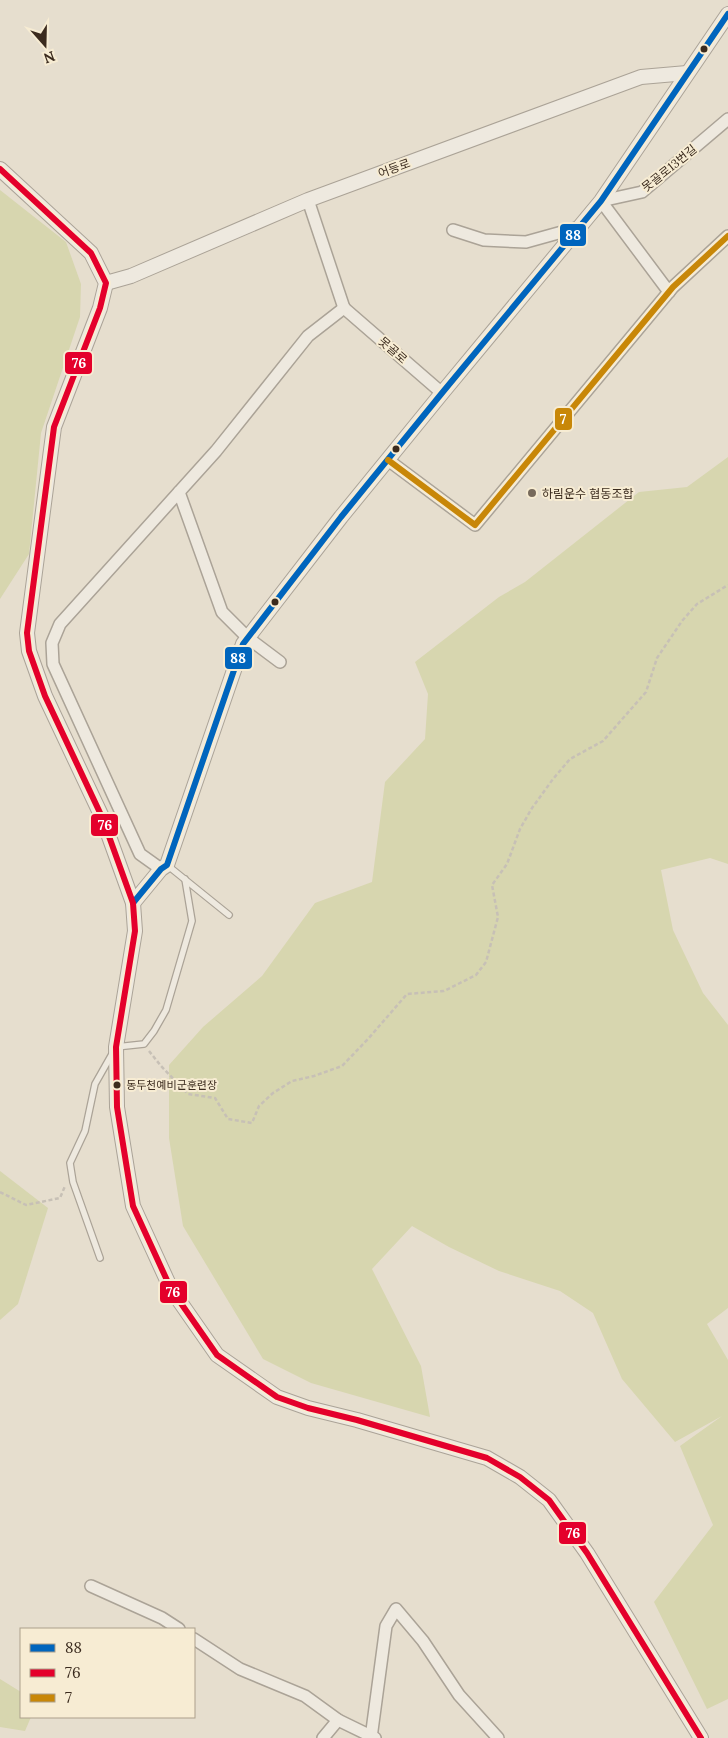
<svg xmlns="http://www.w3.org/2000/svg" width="728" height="1738" font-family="Lora,'Noto Sans KR',serif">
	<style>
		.green { fill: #d7d6af }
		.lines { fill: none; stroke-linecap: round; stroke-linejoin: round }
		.service-casing { stroke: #aba397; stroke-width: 8 }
		.minor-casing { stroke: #aba397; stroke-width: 14 }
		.tertiary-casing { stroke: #aba397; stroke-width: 16 }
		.path { stroke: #c7c0b6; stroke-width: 2.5; stroke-dasharray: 4 2.5; stroke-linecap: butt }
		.service { stroke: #eee9df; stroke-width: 5.5 }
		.minor { stroke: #eee9df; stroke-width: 11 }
		.tertiary { stroke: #eee9df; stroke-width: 14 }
		.bus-1-casing { stroke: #f7ecd3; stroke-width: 10 }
		.bus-2-casing { stroke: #f7ecd3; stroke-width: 10 }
		.bus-3-casing { stroke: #f7ecd3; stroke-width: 10 }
		.bus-1 { stroke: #0065bd; stroke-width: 6 }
		.bus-2 { stroke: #e4002b; stroke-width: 6 }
		.bus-3 { stroke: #c88708; stroke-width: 6 }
		.bus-dot { fill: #3b2b1e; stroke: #f7ecd3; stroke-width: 2 }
		.poi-dot { fill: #776a5c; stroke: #f7ecd3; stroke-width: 2 }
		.labels { text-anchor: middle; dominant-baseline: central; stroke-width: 4; stroke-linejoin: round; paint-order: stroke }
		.bus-label { font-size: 11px; fill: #3b2b1e; stroke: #f7ecd3; text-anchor: start }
		.street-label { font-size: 12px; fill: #3b2b1e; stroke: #f7ecd3 }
		.poi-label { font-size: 12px; fill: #3b2b1e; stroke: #f7ecd3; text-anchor: start }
		.line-badge { stroke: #f7ecd3; stroke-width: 2 }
		.badge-label { font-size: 14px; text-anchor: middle; font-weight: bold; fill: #fff }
	</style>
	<rect width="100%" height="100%" fill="#e6dece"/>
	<g class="green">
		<polygon points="0,190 66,242 81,284 80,317 41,433 29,554 0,599"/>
		<polygon points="728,457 728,864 710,858 661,870 673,930 703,993 728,1025 728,1308 707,1324 728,1360 728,1699 707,1709 654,1602 713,1525 680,1446 722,1416 675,1442 622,1379 593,1313 560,1291 499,1271 449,1247 412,1226 372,1269 421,1366 430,1417 311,1383 263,1359 183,1226 169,1138 169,1065 203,1027 262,976 315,903 372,882 385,782 425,739 428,694 415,662 499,597 525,582 639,492 687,487"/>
		<polygon points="0,1171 48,1208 18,1304 0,1320"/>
		<polygon points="0,1679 21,1692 21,1717 31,1717 25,1731 0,1727"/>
	</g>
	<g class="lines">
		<g class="service-casing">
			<g id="service">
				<polyline points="167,865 229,915"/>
				<polyline points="100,1258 73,1182 70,1163 85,1131 95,1084 116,1047 144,1044 154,1031 166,1010 192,921 185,879"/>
			</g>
		</g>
		<g class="minor-casing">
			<g id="minor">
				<polyline points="308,200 344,308"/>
				<polyline points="453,230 484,240 526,242 580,227"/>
				<polyline points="669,292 601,201 642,192 728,119"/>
				<polyline points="344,308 442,393"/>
				<polyline points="388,460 475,525 673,287 728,236"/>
				<polyline points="179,492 222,612 248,638 280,662"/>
				<polyline points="161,869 140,854 53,664 52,643 60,624 216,451 308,336 344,308"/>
				<polyline points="91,1586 162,1618 179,1629"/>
				<polyline points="194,1639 240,1669 305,1696 338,1720 375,1738"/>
				<polyline points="323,1738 338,1720"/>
				<polyline points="371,1738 386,1626 396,1609 423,1641 459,1695 498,1738"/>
			</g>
		</g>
		<g class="tertiary-casing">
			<g id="tertiary">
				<polyline points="0,169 91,253 106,283 100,308 54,427 27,633 29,651 45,696 102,817 133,903 135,931 116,1047 117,1107 133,1206 171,1289 217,1355 277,1397 308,1408 357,1420 487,1458 520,1477 549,1500 587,1553 701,1738"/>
				<polyline points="106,283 131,276 308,200 641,77 687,73"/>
				<polyline points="133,903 161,869 167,865 243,644 341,517 442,393 601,201 728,14"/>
			</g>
		</g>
		<g class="path">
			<polyline points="149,1051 161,1066 188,1094 215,1098 228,1119 252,1123 259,1106 273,1093 292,1081 314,1076 342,1066 368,1039 407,994 444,991 476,975 486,962 498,917 492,885 507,864 520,829 532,808 553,779 570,759 603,741 646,692 657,658 682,621 697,604 728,585"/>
			<polyline points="0,1192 26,1205 60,1198 65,1186"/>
		</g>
		<use href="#service" class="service"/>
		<use href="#minor" class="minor"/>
		<use href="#tertiary" class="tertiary"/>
		<g class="bus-1-casing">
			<polyline id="bus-1" points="133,903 161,869 167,865 243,644 341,517 442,393 601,201 728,14"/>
		</g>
		<g class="bus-2-casing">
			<polyline id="bus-2" points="0,169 91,253 106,283 100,308 54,427 27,633 29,651 45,696 102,817 133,903 135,931 116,1047 117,1107 133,1206 171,1289 217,1355 277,1397 308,1408 357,1420 487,1458 520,1477 549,1500 587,1553 701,1738"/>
		</g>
		<g class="bus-3-casing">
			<polyline id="bus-3" points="388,460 475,525 673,287 728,236"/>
		</g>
		<use href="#bus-1" class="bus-1"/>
		<use href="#bus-2" class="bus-2"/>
		<use href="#bus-3" class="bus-3"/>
	</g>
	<g class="bus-dot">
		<circle cx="704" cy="49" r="4.5"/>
		<circle cx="396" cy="449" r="4.5"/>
		<circle cx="275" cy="602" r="4.5"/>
		<circle cx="117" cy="1085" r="4.5"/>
	</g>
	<circle class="poi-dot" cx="532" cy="493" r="5"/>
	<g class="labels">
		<g class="bus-label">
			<text x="126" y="1085">동두천예비군훈련장</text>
		</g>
		<g class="street-label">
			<text transform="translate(394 168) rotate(-20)">어등로</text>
			<text transform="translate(669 168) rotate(-39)">못골로13번길</text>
			<text transform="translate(393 350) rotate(41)">못골로</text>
		</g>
		<g class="poi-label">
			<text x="542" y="493">하림운수 협동조합</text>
		</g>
	</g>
	<g class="line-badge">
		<rect x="559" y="223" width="28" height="24" rx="5" fill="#0065bd"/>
		<rect x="64" y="351" width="29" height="24" rx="5" fill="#e4002b"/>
		<rect x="554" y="407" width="19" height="24" rx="5" fill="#c88708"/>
		<rect x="224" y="646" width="29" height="24" rx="5" fill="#0065bd"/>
		<rect x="90" y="813" width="29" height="24" rx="5" fill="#e4002b"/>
		<rect x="159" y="1280" width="29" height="24" rx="5" fill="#e4002b"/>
		<rect x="558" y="1521" width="29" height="24" rx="5" fill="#e4002b"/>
	</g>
	<g class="badge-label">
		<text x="573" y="240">88</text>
		<text x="79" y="368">76</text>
		<text x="563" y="424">7</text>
		<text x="238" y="663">88</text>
		<text x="105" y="830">76</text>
		<text x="173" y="1297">76</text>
		<text x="573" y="1538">76</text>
	</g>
	<rect x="20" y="1628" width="175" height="90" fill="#f7ecd3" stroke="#ac9f8b"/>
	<rect x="30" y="1644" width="25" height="8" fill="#0065bd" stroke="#ac9f8b"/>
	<text x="65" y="1653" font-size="15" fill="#3b2b1e">88</text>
	<rect x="30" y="1669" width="25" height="8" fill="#e4002b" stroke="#ac9f8b"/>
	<text x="65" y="1678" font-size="15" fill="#3b2b1e">76</text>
	<rect x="30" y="1694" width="25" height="8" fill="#c88708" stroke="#ac9f8b"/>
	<text x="65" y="1703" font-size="15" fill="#3b2b1e">7</text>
	<g transform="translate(45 45) rotate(160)" stroke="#f7ecd3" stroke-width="4" paint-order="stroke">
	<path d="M0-4L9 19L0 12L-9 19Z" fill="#3b2b1e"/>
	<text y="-8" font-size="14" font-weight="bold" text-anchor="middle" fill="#3b2b1e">N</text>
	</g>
</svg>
